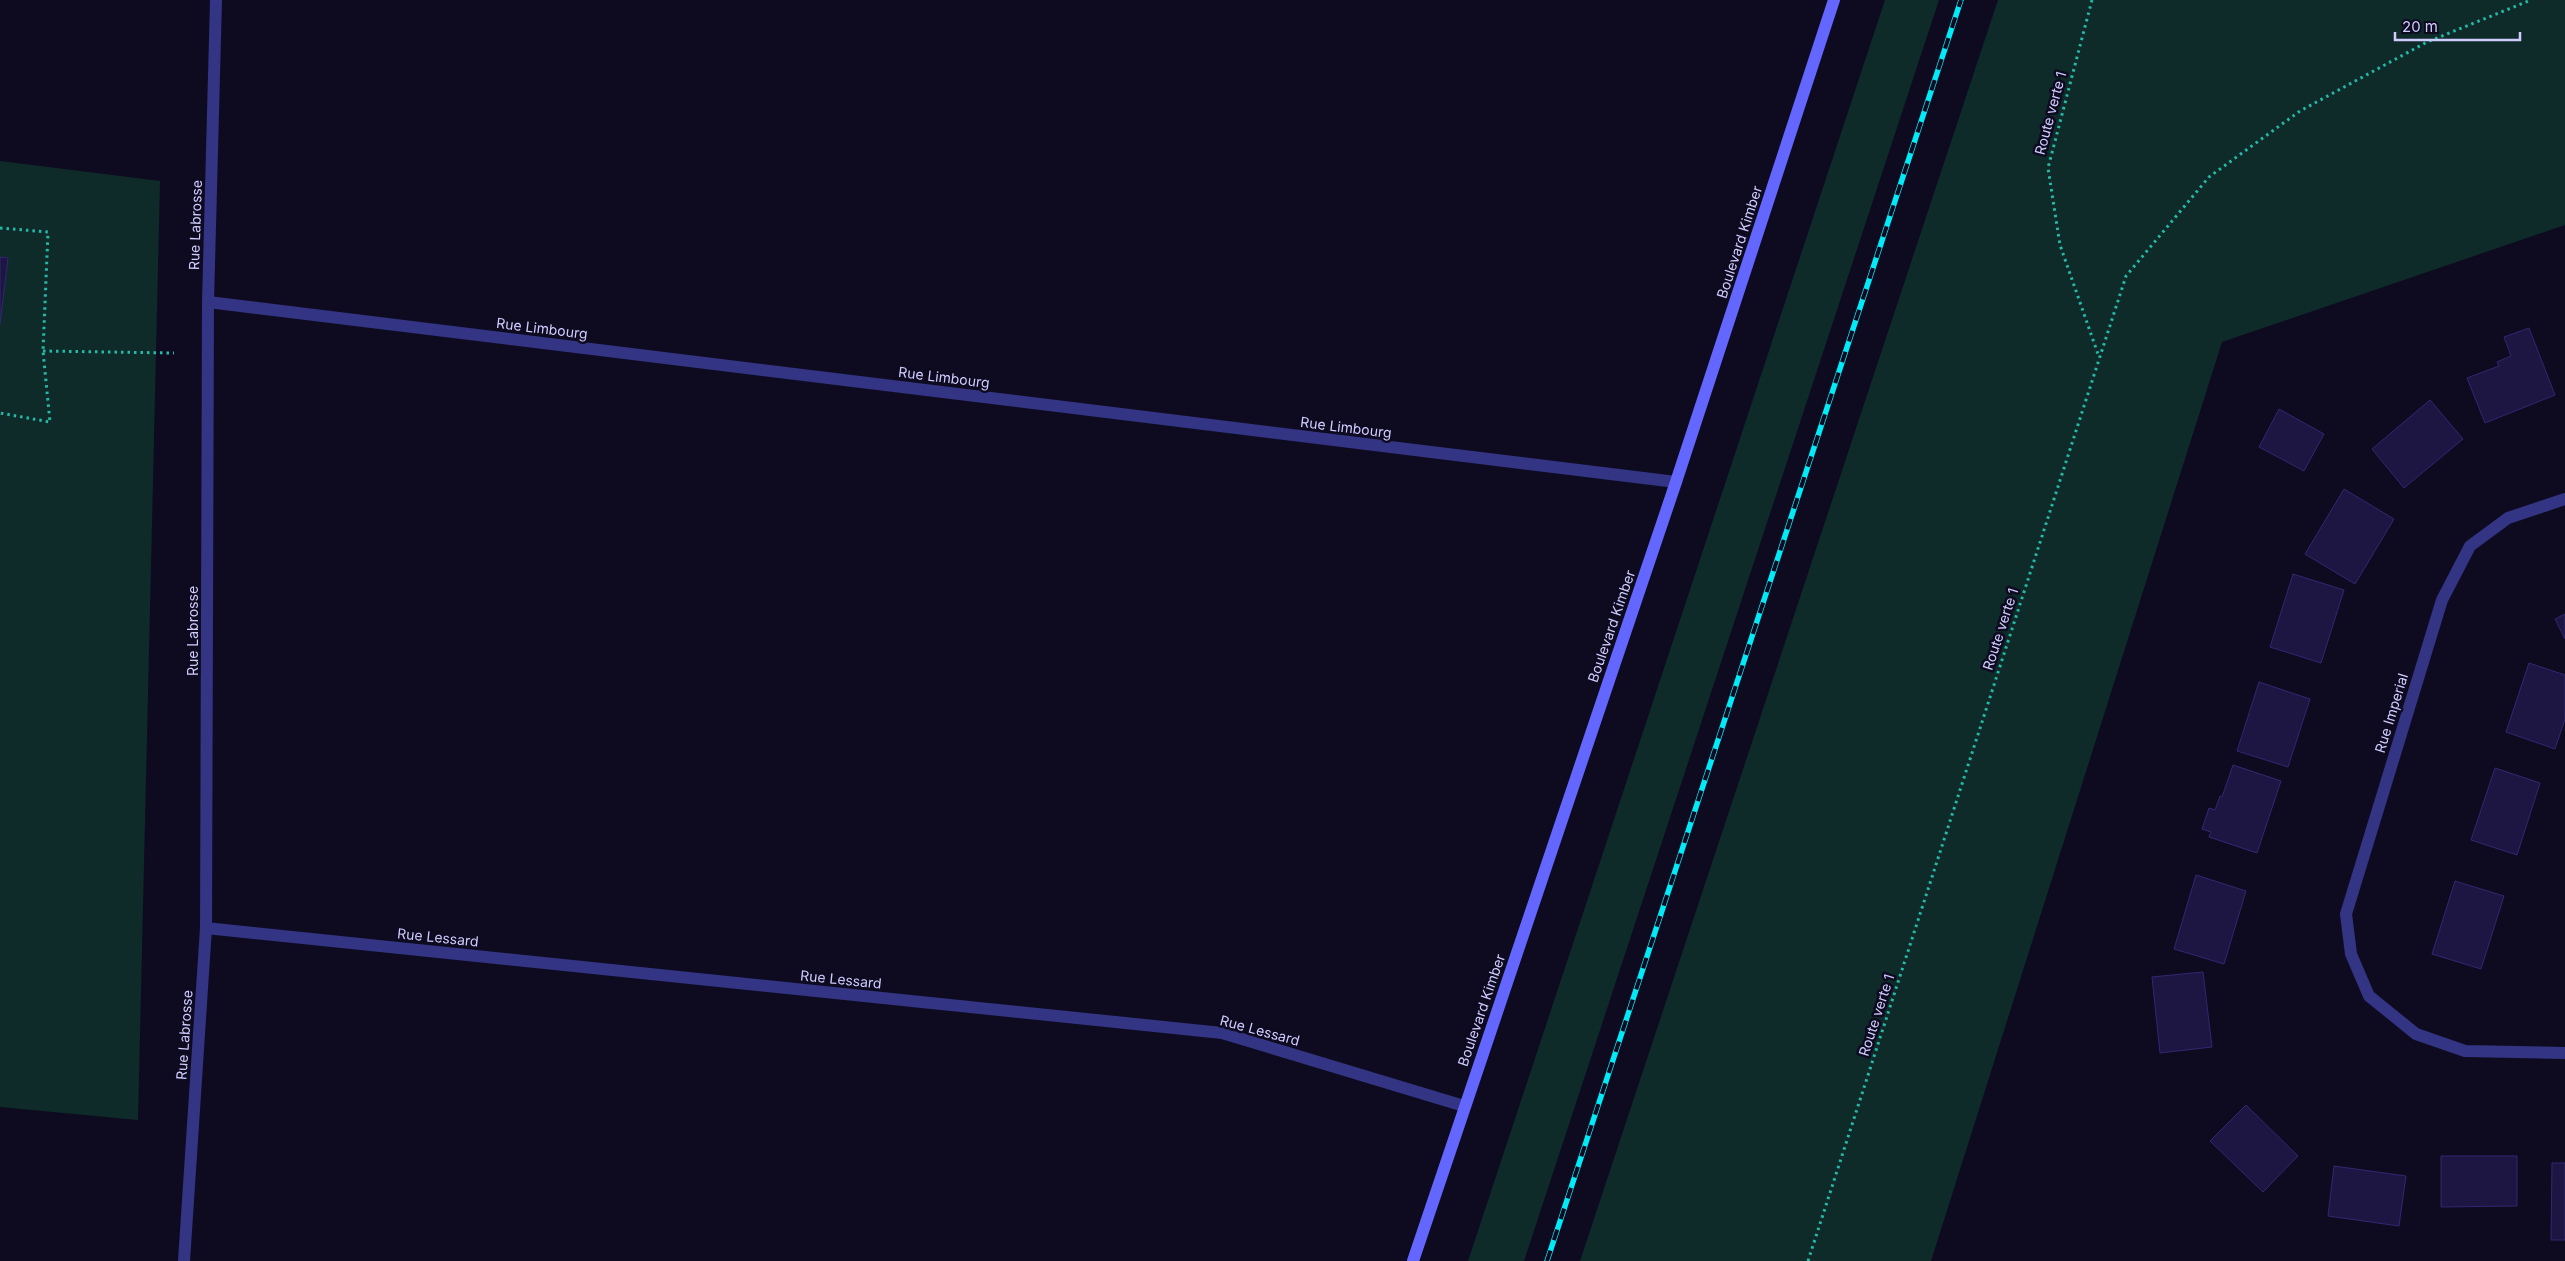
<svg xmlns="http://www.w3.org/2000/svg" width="2565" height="1261" font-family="Inter,sans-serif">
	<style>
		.green { fill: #0e2b29 }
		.building { fill: #1d1643; stroke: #322771 }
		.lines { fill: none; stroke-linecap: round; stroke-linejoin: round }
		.path { stroke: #25b9a9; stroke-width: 3; stroke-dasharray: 2.5 4; stroke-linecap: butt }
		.street { stroke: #333483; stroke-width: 12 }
		.secondary { stroke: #6366ff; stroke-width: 12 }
		.rail-casing { stroke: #00eaf7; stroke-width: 5.5 }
		.rail { stroke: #0e0b21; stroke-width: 4; stroke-dasharray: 11; stroke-linecap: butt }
		.labels { text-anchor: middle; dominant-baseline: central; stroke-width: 5; stroke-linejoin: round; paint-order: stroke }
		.street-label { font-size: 14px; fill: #cfccff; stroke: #0e0b21 }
	</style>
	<rect width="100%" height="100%" fill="#0e0b21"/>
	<g class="green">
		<polygon points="1885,0 1939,0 1524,1261 1468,1261"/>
		<polygon points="1998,0 2565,0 2565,225 2222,342 1931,1261 1580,1261"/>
		<polygon points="0,161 160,181 138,1120 0,1107"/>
	</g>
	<g class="building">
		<polygon points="0,257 8,258 0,324"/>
		<polygon points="2529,328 2555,395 2485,423 2467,378 2499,366 2497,362 2511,356 2504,337"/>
		<polygon points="2430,400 2463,439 2404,488 2372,449"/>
		<polygon points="2279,409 2324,434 2304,471 2259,447"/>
		<polygon points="2344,489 2394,519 2355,584 2305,554"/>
		<polygon points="2293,574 2344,590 2321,663 2270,647"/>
		<polygon points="2565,614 2565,639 2555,619"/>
		<polygon points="2529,663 2565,675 2565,719 2555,749 2506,732"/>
		<polygon points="2259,682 2310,699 2288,767 2237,751"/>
		<polygon points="2233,765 2281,781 2257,853 2209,837 2211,832 2202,829 2209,808 2215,810 2220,796 2222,797"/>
		<polygon points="2495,768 2540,783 2517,855 2471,840"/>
		<polygon points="2196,875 2246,891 2224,964 2174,949"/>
		<polygon points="2455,881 2504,896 2481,969 2432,954"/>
		<polygon points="2203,972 2212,1047 2160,1053 2152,977"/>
		<polygon points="2246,1105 2298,1156 2263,1192 2210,1141"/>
		<polygon points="2441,1156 2517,1156 2517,1206 2441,1207"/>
		<polygon points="2552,1163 2565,1163 2565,1240 2551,1240"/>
		<polygon points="2334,1166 2406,1176 2399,1226 2328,1216"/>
	</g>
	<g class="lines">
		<g class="path">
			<polyline points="2092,0 2048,168 2060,245 2099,357"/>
			<polyline points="0,228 48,232 43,351 50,422 0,413"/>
			<polyline points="43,351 174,353"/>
			<polyline points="1808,1261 2126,276 2209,177 2300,111 2427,42 2531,0"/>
		</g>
		<g class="street">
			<polyline points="208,302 1676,482"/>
			<polyline points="2565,499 2508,518 2470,546 2442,600 2346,914 2351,954 2369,996 2416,1034 2465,1051 2565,1053"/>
			<polyline points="206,928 1222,1033 1464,1106"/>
			<polyline points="184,1261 206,928 208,302 216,0"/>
		</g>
		<polyline class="secondary" points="1413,1261 1676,482 1834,0"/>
		<g class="rail-casing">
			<polyline id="rail" points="1547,1261 1961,0"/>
		</g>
		<use href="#rail" class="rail"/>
	</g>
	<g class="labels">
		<g class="street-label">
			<text transform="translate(2050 113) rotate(-75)">Route verte 1</text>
			<text transform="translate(195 225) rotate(-88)">Rue Labrosse</text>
			<text transform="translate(1739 242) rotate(-72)">Boulevard Kimber</text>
			<text transform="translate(542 328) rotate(7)">Rue Limbourg</text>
			<text transform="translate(944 377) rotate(7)">Rue Limbourg</text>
			<text transform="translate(1346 427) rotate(7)">Rue Limbourg</text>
			<text transform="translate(1611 626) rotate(-71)">Boulevard Kimber</text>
			<text transform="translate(2000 629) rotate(-72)">Route verte 1</text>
			<text transform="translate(192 631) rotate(-90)">Rue Labrosse</text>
			<text transform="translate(2391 713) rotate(-73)">Rue Imperial</text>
			<text transform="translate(438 937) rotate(6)">Rue Lessard</text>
			<text transform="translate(841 979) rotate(6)">Rue Lessard</text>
			<text transform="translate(1481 1010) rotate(-71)">Boulevard Kimber</text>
			<text transform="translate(1876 1015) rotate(-72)">Route verte 1</text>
			<text transform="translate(1260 1030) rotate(15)">Rue Lessard</text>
			<text transform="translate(184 1035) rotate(-86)">Rue Labrosse</text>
		</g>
	</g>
	<path d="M2395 32v8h125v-8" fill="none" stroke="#cfccff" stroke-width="2.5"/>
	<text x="2402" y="32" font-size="15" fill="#cfccff" stroke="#0e0b21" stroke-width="4" paint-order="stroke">20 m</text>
</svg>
